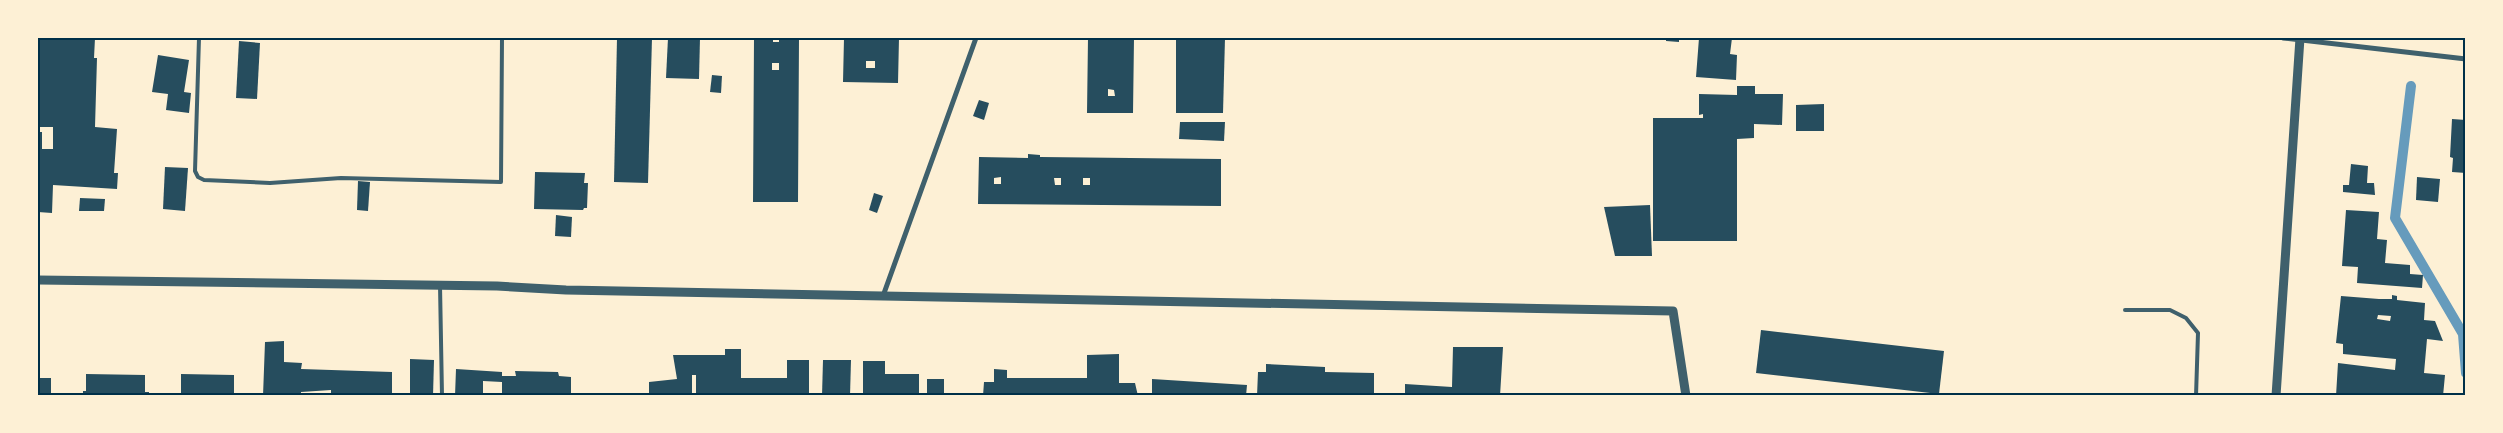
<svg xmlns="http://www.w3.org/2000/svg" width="2503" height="433" font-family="Jost,sans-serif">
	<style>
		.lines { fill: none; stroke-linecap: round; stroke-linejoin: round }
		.stream { stroke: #669bbc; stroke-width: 10 }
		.building { fill: #264d5e; fill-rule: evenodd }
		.service { stroke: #3f606c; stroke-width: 4 }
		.minor { stroke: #3f606c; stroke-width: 5 }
		.tertiary { stroke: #3f606c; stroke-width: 9 }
		.neatline { fill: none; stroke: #003049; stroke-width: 2 }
	</style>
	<rect width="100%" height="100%" fill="#fdf0d5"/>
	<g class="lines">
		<polyline class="stream" points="2411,86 2395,218 2463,334 2466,373"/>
	</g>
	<g class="building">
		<polygon points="38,38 95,38 94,58 97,58 95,127 117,129 114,173 118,173 117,189 53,185 52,213 38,212 38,132 42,132 42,149 53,149 53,127 38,127"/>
		<polygon points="617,38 652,38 648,183 614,182"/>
		<polygon points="668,38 700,38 699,79 666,78"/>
		<path d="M754 38H773V42H779V38H799L798 202H753ZM772 63H779V70H772Z"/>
		<path d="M844 38H899L898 83 843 82ZM866 61H875V68H866Z"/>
		<path d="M1088 38H1134L1133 113H1087ZM1108 89 1114 90 1115 96H1108Z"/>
		<polygon points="1176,38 1225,38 1223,113 1176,113"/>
		<polygon points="1666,38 1679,38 1679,42 1666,41"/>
		<polygon points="1699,38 1732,38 1730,54 1737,55 1736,80 1696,77"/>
		<polygon points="239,41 260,43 257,99 236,98"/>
		<polygon points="158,55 189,60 184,92 191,93 189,113 166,110 168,94 152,92"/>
		<polygon points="712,75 722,76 721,93 710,92"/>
		<polygon points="1737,86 1755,86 1755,94 1783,94 1782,125 1754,124 1754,138 1737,139 1737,241 1653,241 1653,118 1703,118 1703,114 1699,115 1699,94 1737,95"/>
		<polygon points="979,100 989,103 984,120 973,116"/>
		<polygon points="1824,104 1824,131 1796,131 1796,105"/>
		<polygon points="2452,119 2466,120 2466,173 2452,172 2453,158 2450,157"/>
		<polygon points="1180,122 1225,122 1224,141 1179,139"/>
		<path d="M1028 154 1040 155V157L1221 159V206L978 204 979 157 1028 158ZM1001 177V184H994V178ZM1054 178H1061V185H1055ZM1083 178H1090V185H1083Z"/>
		<polygon points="2351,164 2368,166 2367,183 2374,183 2375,195 2343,192 2343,185 2349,185"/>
		<polygon points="165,167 188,168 185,211 163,209"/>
		<polygon points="535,172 585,173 584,183 588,183 587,208 584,208 583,210 534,209"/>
		<polygon points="2417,177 2440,179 2438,202 2416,200"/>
		<polygon points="358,181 370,182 368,211 357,210"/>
		<polygon points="874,193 883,196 877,213 869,210"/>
		<polygon points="80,198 105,199 104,211 79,211"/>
		<polygon points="1650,205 1652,256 1615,256 1604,207"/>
		<polygon points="2346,210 2379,212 2377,239 2387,240 2385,263 2410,265 2410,274 2423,275 2422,288 2357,283 2358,267 2342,266"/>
		<polygon points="556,215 572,217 571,237 555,236"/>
		<path d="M2392 295 2397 296V300L2425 303 2424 320 2435 321 2443 341 2427 339 2424 373 2445 375 2443 396H2336L2338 363 2395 370 2396 359 2343 354V344L2336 343 2341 296 2379 299H2392ZM2378 315 2391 316 2390 321 2377 319Z"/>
		<polygon points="1761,330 1944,351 1939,394 1756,373"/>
		<polygon points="284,341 284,362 302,363 301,369 392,372 392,396 331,396 331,390 301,392 301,396 263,396 265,342"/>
		<polygon points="1453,347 1503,347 1500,396 1405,396 1405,384 1452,387"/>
		<polygon points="725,349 741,349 741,378 787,378 787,360 809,360 809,396 696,396 696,375 692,375 692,396 649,396 649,382 677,379 673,355 725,355"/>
		<polygon points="1119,354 1119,383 1135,383 1138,396 983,396 984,382 994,382 994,369 1007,370 1007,378 1087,378 1087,355"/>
		<polygon points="410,359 434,360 433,396 410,396"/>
		<polygon points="823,360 851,360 850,396 822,396"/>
		<polygon points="863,361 885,361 885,374 919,374 919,396 863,396"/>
		<polygon points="1266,364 1325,367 1325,372 1374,373 1374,396 1257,396 1258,372 1266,372"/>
		<polygon points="456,369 502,372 502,376 516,376 515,371 558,372 559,376 571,377 571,396 502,395 502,382 483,381 483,396 455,396"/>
		<polygon points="86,374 145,375 145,392 149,392 149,396 83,396 83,391 86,391"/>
		<polygon points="181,374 234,375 234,396 181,396"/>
		<rect x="38" y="378" width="13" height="18"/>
		<rect x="927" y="379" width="17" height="17"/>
		<polygon points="1152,379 1247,385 1246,396 1145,396 1152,394"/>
	</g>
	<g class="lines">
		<g class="service">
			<polyline points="199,38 195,171 198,177 204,180 270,183 341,178 501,182 502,38"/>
			<polyline points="440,285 442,396"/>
			<polyline points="2125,310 2170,310 2186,318 2198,333 2196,396"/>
		</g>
		<g class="minor">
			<polyline points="2283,38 2466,59"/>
			<polyline points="883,296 976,38"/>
		</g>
		<g class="tertiary">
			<polyline points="38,280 497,286 566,290 1673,311 1686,396"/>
			<polyline points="2276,396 2300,38"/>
		</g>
	</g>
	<rect width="2503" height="433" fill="none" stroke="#fdf0d5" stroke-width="78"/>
	<rect x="39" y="39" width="2425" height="355" class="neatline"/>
</svg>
